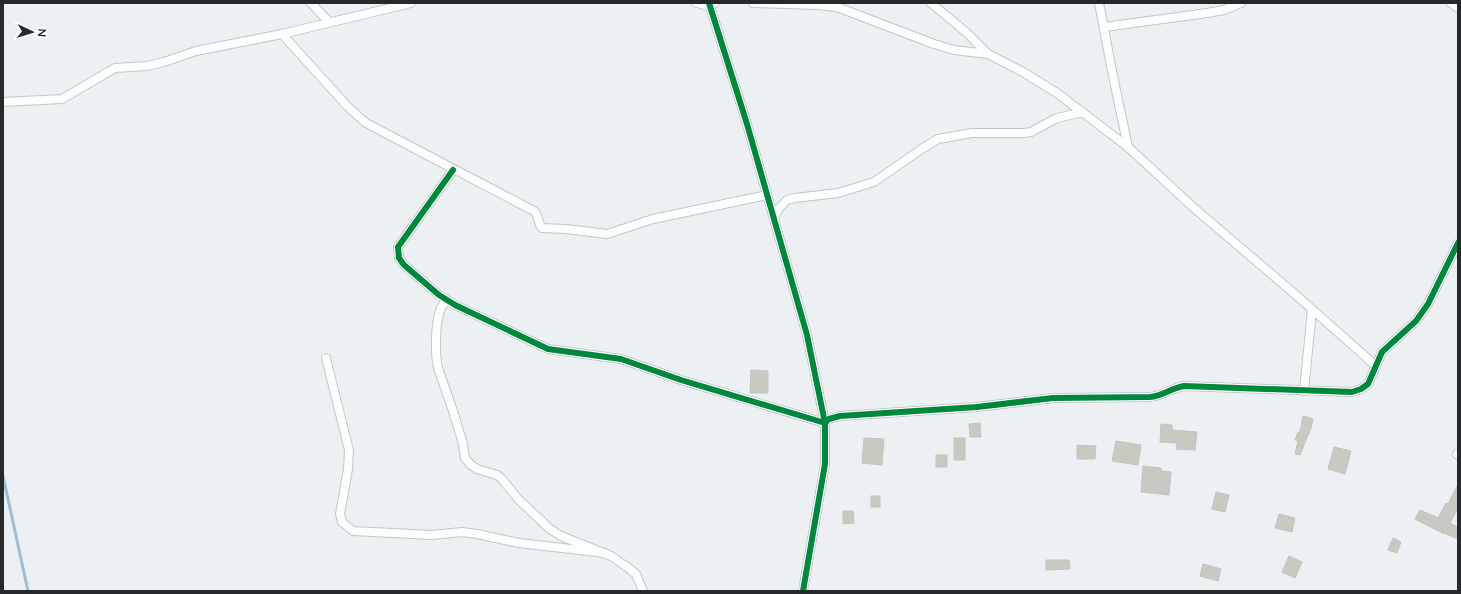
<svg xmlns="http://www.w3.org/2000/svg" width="1461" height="594" font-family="Lato,sans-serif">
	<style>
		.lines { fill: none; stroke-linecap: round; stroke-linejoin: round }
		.stream { stroke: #9dbed4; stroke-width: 3 }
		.building { fill: #c8cac2; stroke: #c2c3c3 }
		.minor-casing { stroke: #c3c6c8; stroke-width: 10 }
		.minor { stroke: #fcfdfd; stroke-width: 8 }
		.cycleway-casing { stroke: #fcfdfe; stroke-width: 8 }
		.cycleway { stroke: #00873e; stroke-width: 6 }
	</style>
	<rect width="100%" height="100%" fill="#edf0f3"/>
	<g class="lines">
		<polyline class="stream" points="3,476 28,591"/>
	</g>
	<g class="building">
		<polygon points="751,370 768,371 768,393 750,393"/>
		<polygon points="1303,416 1313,419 1311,428 1300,455 1295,454 1298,441 1295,440 1298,432 1300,432"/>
		<polygon points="980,423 981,437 970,437 969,424"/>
		<polygon points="1161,424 1172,425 1172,430 1197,432 1195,450 1176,449 1177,443 1160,442"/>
		<polygon points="864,438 884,439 882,465 862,463"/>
		<rect x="954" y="438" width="11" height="22"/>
		<polygon points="1116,441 1141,445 1138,465 1112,461"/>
		<polygon points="1077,445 1096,446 1095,459 1077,459"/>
		<polygon points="1334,447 1351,451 1345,474 1328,469"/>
		<rect x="936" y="455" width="11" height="12"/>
		<polygon points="1143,466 1161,468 1161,471 1171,472 1169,495 1141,492"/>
		<polygon points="1458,484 1458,508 1450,523 1458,527 1458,539 1444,533 1444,534 1415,519 1420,510 1438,518 1446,503 1448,504"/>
		<polygon points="1216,492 1229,495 1225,512 1212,509"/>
		<rect x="871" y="496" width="9" height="11"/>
		<polygon points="843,511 853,511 854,523 843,524"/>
		<polygon points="1279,514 1295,518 1292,532 1275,528"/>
		<polygon points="1393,538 1401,542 1397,553 1388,550"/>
		<polygon points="1289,556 1302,562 1295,578 1282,572"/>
		<polygon points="1046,560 1069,560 1070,569 1046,570"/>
		<polygon points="1203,564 1221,569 1218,581 1200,576"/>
	</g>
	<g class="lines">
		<g class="minor-casing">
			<g id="minor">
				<polyline points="311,3 329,22"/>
				<polyline points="697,3 709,6 715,3"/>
				<polyline points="709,3 747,124 807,335 825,423 825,464 803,591"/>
				<polyline points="753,3 818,5 837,7 934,44 954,50 988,54"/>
				<polyline points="931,3 967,33 988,54 1023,72 1057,93 1128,147 1194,208 1296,295 1376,366"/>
				<polyline points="1099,3 1113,76 1128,147"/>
				<polyline points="1451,3 1458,8"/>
				<polyline points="1104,27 1207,13 1224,10 1241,3"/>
				<path d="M282 34 348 107 366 123 534 211C540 216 537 223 542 228L566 229 607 234 653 219 767 195"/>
				<polyline points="3,102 62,99 115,68 147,66 164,62 196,51 282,34 411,3"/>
				<path d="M453 170 398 247 399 258 404 265 439 295 455 305 548 349 621 359 681 380 825 423 829 419 840 416 977 407 1053 398 1150 397C1163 396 1171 388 1184 386L1352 392 1361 389 1368 384 1382 352 1416 321 1428 304 1458 243"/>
				<polyline points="774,219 779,208 787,200 795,198 838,193 874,182 923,148 938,139 972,133 1024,133 1031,132 1057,118 1083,112"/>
				<path d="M446 300C444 304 441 307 440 311 435 325 435 354 438 368L453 411 463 444 465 458 471 465 477 469 497 475 502 479 518 499 550 529 561 536 611 556 627 567 636 574 643 591"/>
				<polyline points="326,358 349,450 348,469 340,514 342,522 353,531 432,535 462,532 477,534 519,543 605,553"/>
				<polyline points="1304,391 1312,310"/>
				<polyline points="1457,454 1458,455"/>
			</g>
		</g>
		<use href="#minor" class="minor"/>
		<g class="cycleway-casing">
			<g id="cycleway">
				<polyline points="709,3 747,124 807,335 825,423 825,464 803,591"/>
				<path d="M453 170 398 247 399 258 404 265 439 295 455 305 548 349 621 359 681 380 825 423 829 419 840 416 977 407 1053 398 1150 397C1163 396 1171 388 1184 386L1352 392 1361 389 1368 384 1382 352 1416 321 1428 304 1458 243"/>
			</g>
		</g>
		<use href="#cycleway" class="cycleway"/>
	</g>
	<rect width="1461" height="594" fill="none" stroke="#26292b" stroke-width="8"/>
	<g transform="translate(32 32) rotate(94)" stroke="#fcfdfe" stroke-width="3" paint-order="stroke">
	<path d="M0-3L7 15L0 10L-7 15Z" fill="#26292b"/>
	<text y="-6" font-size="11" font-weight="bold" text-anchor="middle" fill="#26292b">N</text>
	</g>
</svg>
